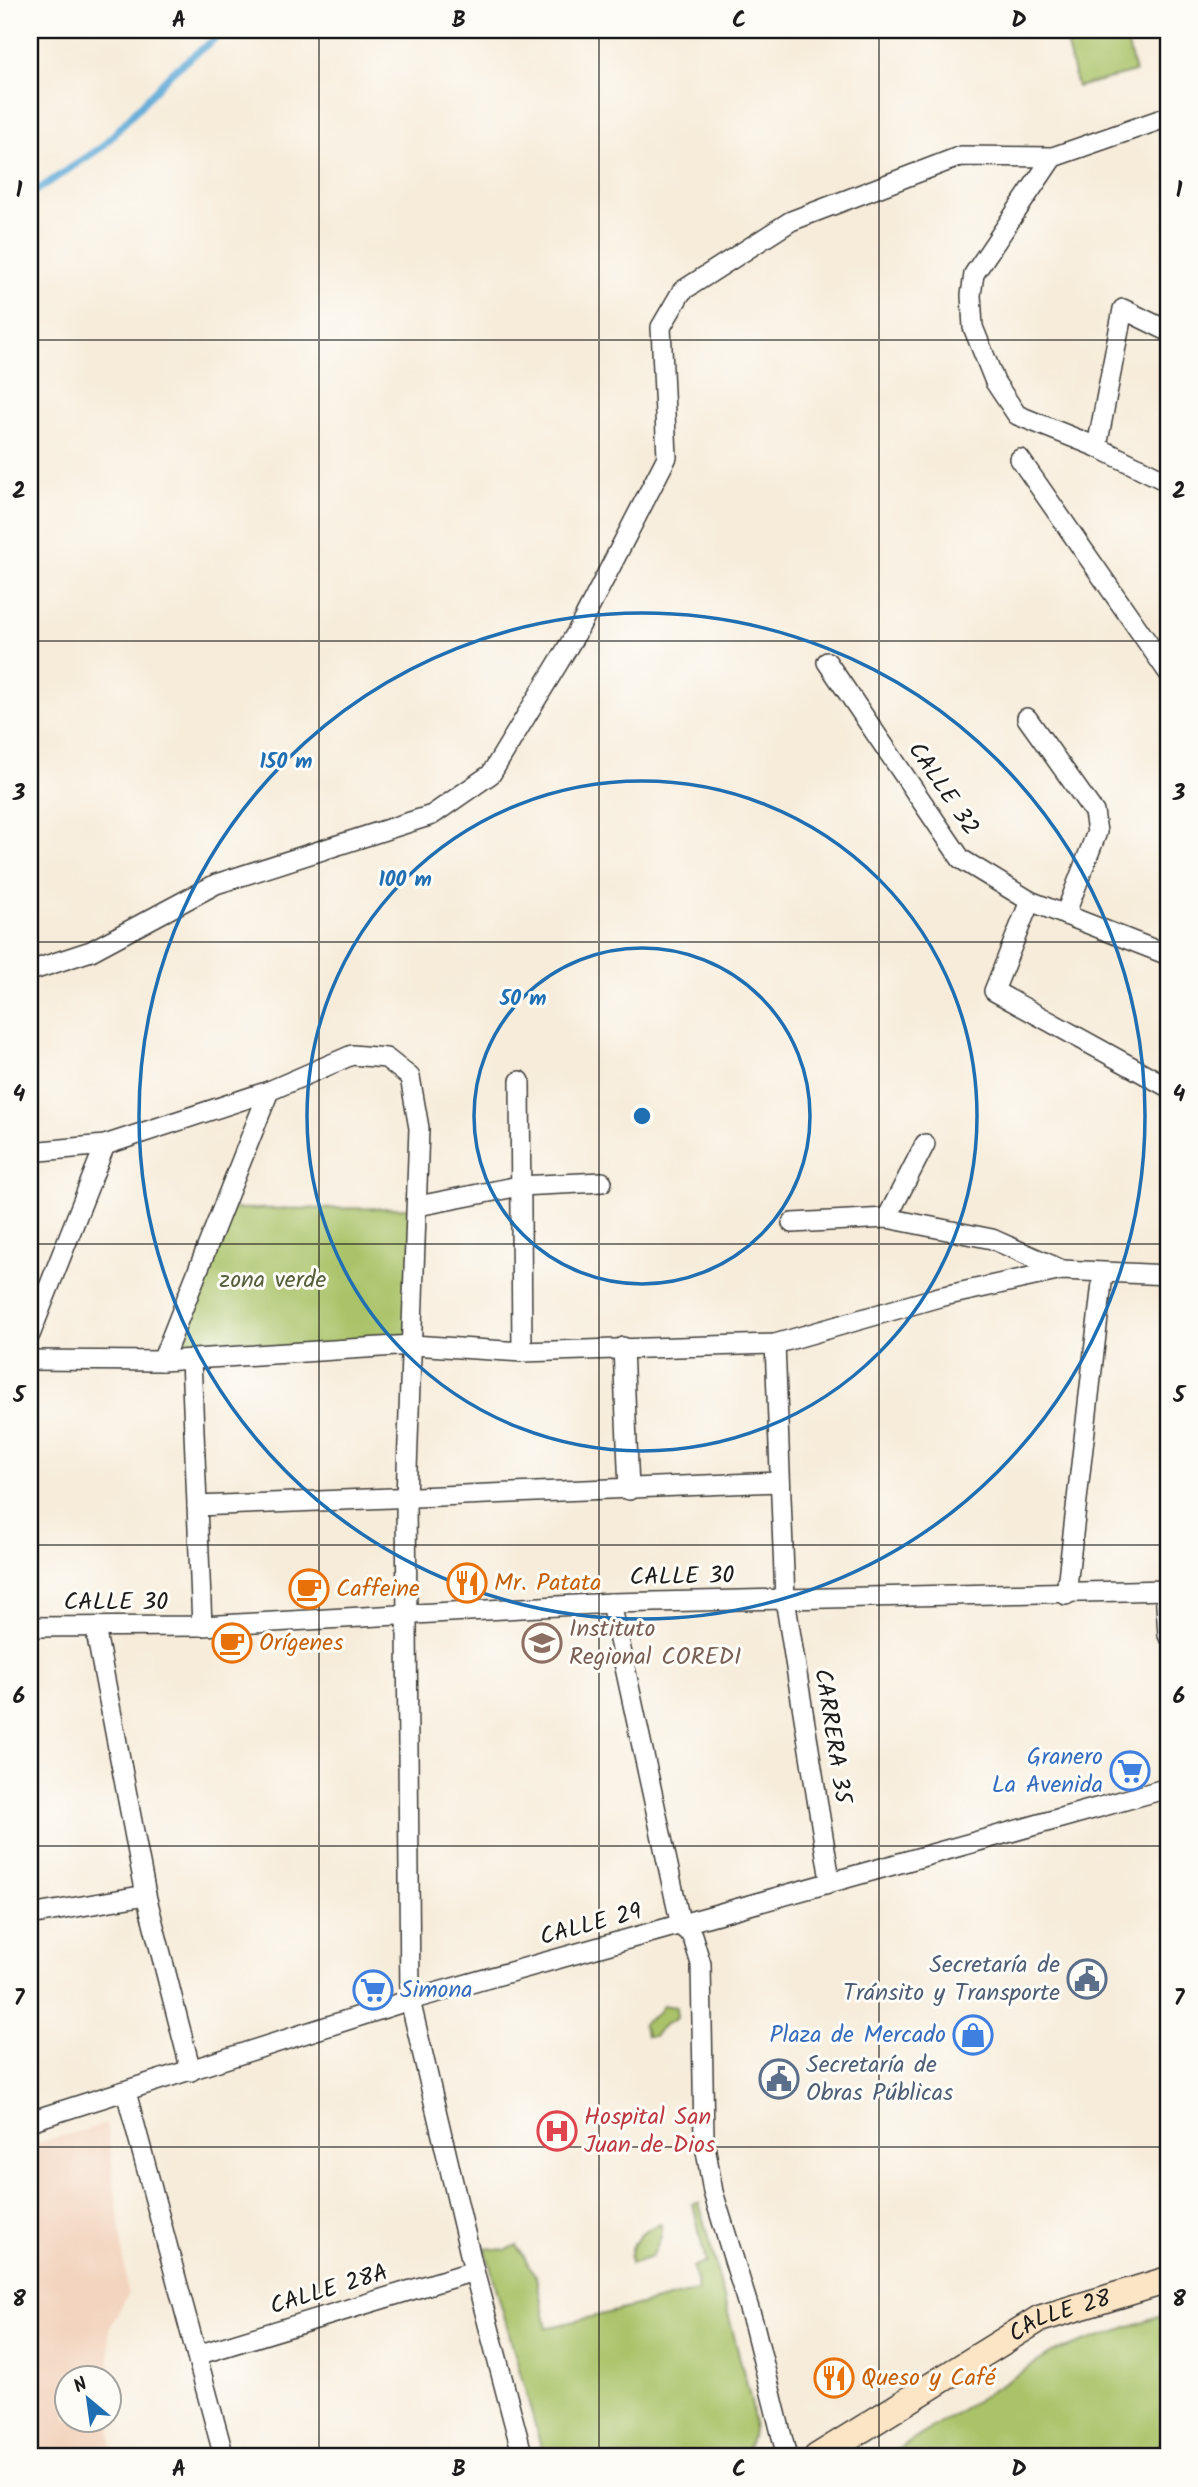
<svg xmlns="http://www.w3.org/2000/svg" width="1198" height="2487" font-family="Kalam,sans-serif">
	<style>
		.built { fill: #f3d4be; fill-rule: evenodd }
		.green { fill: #aac369; stroke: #637042; stroke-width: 2 }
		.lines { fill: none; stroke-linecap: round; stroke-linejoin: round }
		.stream { stroke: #5faad7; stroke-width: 7 }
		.street-casing { stroke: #3d3b38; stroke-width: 22 }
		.secondary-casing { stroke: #3d3b38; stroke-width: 29 }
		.street { stroke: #fff; stroke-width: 19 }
		.secondary { stroke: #fce5c4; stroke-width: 26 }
		.grid { fill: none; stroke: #1c1c1c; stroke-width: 2; stroke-opacity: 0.55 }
		.ring { fill: none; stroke: #1f6fb2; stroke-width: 3.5 }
		.labels { text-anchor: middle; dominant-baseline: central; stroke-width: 6; stroke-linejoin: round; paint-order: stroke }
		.street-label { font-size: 24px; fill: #1c1c1c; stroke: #fdfcf7 }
		.park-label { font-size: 24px; fill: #555f3b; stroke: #fdfcf7 }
		.food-label { font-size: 24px; fill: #c56008; stroke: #fdfcf7; text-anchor: start }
		.education-label { font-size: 24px; fill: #785e54; stroke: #fdfcf7; text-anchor: start }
		.shop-label { font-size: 24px; fill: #366cbe; stroke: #fdfcf7; text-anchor: end }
		.service-label { font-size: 24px; fill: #4e5e75; stroke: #fdfcf7; text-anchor: end }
		.health-label { font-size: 24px; fill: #be3a42; stroke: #fdfcf7; text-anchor: start }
		.centre { fill: #1f6fb2; stroke: #fdfcf7; stroke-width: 3.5 }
		.ring-label { font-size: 21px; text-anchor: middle; font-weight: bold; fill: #1f6fb2; stroke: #fdfcf7; stroke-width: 6; stroke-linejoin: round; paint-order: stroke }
		.neatline { fill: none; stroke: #1c1c1c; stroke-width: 2.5 }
		.grid-label { font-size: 23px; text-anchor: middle; font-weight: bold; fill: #1c1c1c }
	</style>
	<rect width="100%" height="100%" fill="#fdfcf7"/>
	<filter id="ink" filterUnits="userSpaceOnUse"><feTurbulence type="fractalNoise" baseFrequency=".0143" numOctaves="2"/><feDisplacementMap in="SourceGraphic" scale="14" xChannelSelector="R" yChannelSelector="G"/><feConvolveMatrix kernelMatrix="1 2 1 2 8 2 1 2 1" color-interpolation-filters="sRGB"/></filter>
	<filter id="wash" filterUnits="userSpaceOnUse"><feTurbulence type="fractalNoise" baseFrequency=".00686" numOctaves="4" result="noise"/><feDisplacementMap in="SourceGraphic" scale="28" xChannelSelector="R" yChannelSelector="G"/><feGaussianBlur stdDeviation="1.57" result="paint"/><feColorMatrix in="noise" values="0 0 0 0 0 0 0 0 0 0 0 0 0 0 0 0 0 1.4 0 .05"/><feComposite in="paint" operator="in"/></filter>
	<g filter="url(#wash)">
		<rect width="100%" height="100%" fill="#f7ecda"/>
		<path class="built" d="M107 2124 128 2294 109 2330 111 2457H30V2145ZM66 2378H108V2420H66Z"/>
		<g class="green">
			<polygon points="1063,30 1124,30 1135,72 1077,87"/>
			<polygon points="413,1208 410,1341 166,1357 224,1209"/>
			<polygon points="663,2005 676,2007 677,2018 663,2026 654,2036 647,2036 642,2024 657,2014"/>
			<path d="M699 2203 750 2397C755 2418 757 2441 740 2457H544L485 2248 507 2250 517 2245 536 2277 547 2328 698 2291 693 2267 706 2263 693 2204Z"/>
			<path d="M661 2224 662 2234 652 2257 630 2264C629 2242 642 2230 661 2224Z"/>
			<polygon points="1168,2313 1168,2438 1141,2457 886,2457 1052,2353"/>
		</g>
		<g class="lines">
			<polyline class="stream" points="30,195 102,147 172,72 226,30"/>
		</g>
	</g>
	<g filter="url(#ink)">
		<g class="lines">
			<g class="street-casing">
				<g id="street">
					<polyline points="1053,157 974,274 971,295 973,327 995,382 1017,415 1097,447"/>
					<polyline points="1168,331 1123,309 1097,447 1168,482"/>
					<polyline points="1020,459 1168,672"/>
					<polyline points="827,662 961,859 1030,901 1168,955"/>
					<polyline points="1027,718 1094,812 1097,832 1065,915"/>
					<polyline points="1030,901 994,991 1168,1087"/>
					<polyline points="30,971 91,951 216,884 432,815 491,774 577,632 667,457 661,327 682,291 791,221 961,156 1053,157 1168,117"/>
					<polyline points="520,1081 522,1352"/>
					<polyline points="30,1152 105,1145 269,1091 352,1055 386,1058 410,1077 419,1128 406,1498 410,2000 474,2271 523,2457"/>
					<polyline points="418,1206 519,1186 602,1182"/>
					<polyline points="887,1218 925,1144"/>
					<polyline points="792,1223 887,1218 992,1239 1062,1270"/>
					<polyline points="30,1335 105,1145"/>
					<polyline points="775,1344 785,1599 830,1880"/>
					<polyline points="623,1347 629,1490"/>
					<polyline points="191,1359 202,1626"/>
					<polyline points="30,1360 162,1361 412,1345 522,1352 775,1344 939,1297 1062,1270 1168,1275"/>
					<polyline points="162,1361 269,1091"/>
					<polyline points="197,1506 780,1482"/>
					<polyline points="1165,1590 1168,1635"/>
					<polyline points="1066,1595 1103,1274"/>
					<polyline points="611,1603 681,1926 692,1935 701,1964 704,2139 713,2192 754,2325 787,2457"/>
					<polyline points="30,1627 202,1626 611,1603 1168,1590"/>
					<polyline points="95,1627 146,1895 191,2071"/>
					<polyline points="30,1915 146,1895"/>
					<polyline points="126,2092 224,2457"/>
					<polyline points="30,2121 410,2000 1168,1788"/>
					<polyline points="197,2355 474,2271"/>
				</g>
			</g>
			<g class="secondary-casing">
				<g id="secondary">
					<path id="s1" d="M817 2457 1039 2319 1168 2280"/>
				</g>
			</g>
			<use href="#street" class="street"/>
			<use href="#secondary" class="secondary"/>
		</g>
	</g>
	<path class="grid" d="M319 30V2457M599 30V2457M879 30V2457M30 340H1168M30 641H1168M30 942H1168M30 1244H1168M30 1545H1168M30 1846H1168M30 2147H1168"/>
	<g class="ring">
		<circle cx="642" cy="1116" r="168"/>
		<circle cx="642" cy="1116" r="335"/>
		<circle cx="642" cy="1116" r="503"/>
	</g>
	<defs>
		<g id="restaurant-ring" transform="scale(2.0125)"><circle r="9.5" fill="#fdfcf7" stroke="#e8710a" stroke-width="1.5"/><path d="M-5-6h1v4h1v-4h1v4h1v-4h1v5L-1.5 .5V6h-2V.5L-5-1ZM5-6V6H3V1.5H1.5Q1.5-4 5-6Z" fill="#e8710a"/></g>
		<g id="cafe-ring" transform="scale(2.0125)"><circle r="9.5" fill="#fdfcf7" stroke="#e8710a" stroke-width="1.5"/><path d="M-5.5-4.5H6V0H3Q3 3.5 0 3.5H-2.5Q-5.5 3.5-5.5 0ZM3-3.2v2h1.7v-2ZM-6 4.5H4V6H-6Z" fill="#e8710a"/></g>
		<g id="school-ring" transform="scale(2.0125)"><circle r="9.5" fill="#fdfcf7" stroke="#8d6e63" stroke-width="1.5"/><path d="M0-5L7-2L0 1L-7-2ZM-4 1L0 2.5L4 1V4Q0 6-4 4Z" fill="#8d6e63"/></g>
		<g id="supermarket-ring" transform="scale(2.0125)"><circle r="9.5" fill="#fdfcf7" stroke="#3f7fe0" stroke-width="1.5"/><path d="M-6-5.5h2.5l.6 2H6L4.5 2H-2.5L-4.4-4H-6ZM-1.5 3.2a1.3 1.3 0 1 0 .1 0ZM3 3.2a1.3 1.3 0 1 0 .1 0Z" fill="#3f7fe0"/></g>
		<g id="civic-ring" transform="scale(2.0125)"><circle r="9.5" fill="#fdfcf7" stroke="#5c6f8a" stroke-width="1.5"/><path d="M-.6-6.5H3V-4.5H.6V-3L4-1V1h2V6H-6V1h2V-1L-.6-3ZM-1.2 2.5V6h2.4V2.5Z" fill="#5c6f8a"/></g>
		<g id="shop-ring" transform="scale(2.0125)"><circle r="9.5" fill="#fdfcf7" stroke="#3f7fe0" stroke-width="1.5"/><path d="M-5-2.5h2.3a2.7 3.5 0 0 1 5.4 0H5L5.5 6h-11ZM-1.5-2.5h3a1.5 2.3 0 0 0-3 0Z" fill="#3f7fe0"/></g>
		<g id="hospital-ring" transform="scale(2.0125)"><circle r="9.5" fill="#fdfcf7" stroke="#e0444e" stroke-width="1.5"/><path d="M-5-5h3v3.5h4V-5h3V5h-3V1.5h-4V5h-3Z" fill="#e0444e"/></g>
	</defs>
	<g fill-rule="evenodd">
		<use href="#restaurant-ring" x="467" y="1583"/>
		<use href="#cafe-ring" x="309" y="1589"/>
		<use href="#cafe-ring" x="232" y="1643"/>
		<use href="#school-ring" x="542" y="1643"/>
		<use href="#supermarket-ring" x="1130" y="1771"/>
		<use href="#civic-ring" x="1087" y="1979"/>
		<use href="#supermarket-ring" x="373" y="1990"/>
		<use href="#shop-ring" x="973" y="2035"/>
		<use href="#civic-ring" x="779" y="2079"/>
		<use href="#hospital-ring" x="557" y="2131"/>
		<use href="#restaurant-ring" x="834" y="2378"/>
	</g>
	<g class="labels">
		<g class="street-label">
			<text transform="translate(943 789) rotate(56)">CALLE 32</text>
			<text transform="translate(682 1577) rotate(-1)">CALLE 30</text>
			<text x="116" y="1602">CALLE 30</text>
			<text transform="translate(832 1736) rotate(81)">CARRERA 35</text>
			<text transform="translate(591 1925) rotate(-15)">CALLE 29</text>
			<text transform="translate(329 2290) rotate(-17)">CALLE 28A</text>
			<text stroke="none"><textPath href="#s1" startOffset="282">CALLE 28</textPath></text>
		</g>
		<g class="park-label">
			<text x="273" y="1280">zona verde</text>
		</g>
		<g class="food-label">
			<text x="494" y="1583">Mr. Patata</text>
			<text x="336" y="1589">Caffeine</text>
			<text x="259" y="1643">Orígenes</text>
			<text x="861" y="2378">Queso y Café</text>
		</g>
		<g class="education-label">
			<text x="569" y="1629">Instituto<tspan x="569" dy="28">Regional COREDI</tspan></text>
		</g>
		<g class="shop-label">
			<text x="1103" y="1757">Granero<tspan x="1103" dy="28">La Avenida</tspan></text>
			<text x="400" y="1990" text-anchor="start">Simona</text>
			<text x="946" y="2035">Plaza de Mercado</text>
		</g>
		<g class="service-label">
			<text x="1060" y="1965">Secretaría de<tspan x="1060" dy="28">Tránsito y Transporte</tspan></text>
			<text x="806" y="2065" text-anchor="start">Secretaría de<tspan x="806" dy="28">Obras Públicas</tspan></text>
		</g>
		<g class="health-label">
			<text x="584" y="2117">Hospital San<tspan x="584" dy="28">Juan de Dios</tspan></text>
		</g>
	</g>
	<circle cx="642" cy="1116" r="10" class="centre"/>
	<g class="ring-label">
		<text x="286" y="768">150 m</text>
		<text x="405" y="886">100 m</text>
		<text x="523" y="1005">50 m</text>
	</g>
	<rect width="1198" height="2487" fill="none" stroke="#fdfcf7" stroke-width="77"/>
	<g transform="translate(88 2399) rotate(331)"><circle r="33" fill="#fdfcf7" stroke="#a3a29f" stroke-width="2"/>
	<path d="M0-5L12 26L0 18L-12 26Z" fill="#1f6fb2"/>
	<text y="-10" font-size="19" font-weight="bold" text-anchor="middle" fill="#1c1c1c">N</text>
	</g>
	<rect x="38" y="38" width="1122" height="2410" class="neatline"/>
	<g class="grid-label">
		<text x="179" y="27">A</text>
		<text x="459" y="27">B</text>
		<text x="739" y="27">C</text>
		<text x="1019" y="27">D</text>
		<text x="19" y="197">1</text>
		<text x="1179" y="197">1</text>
		<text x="19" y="498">2</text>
		<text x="1179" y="498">2</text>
		<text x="19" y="800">3</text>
		<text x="1179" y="800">3</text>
		<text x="19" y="1101">4</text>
		<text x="1179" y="1101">4</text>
		<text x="19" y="1402">5</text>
		<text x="1179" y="1402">5</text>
		<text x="19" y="1703">6</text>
		<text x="1179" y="1703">6</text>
		<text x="19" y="2005">7</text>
		<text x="1179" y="2005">7</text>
		<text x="19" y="2306">8</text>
		<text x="1179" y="2306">8</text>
		<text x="179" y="2476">A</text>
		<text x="459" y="2476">B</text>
		<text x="739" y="2476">C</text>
		<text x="1019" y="2476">D</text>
	</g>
</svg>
